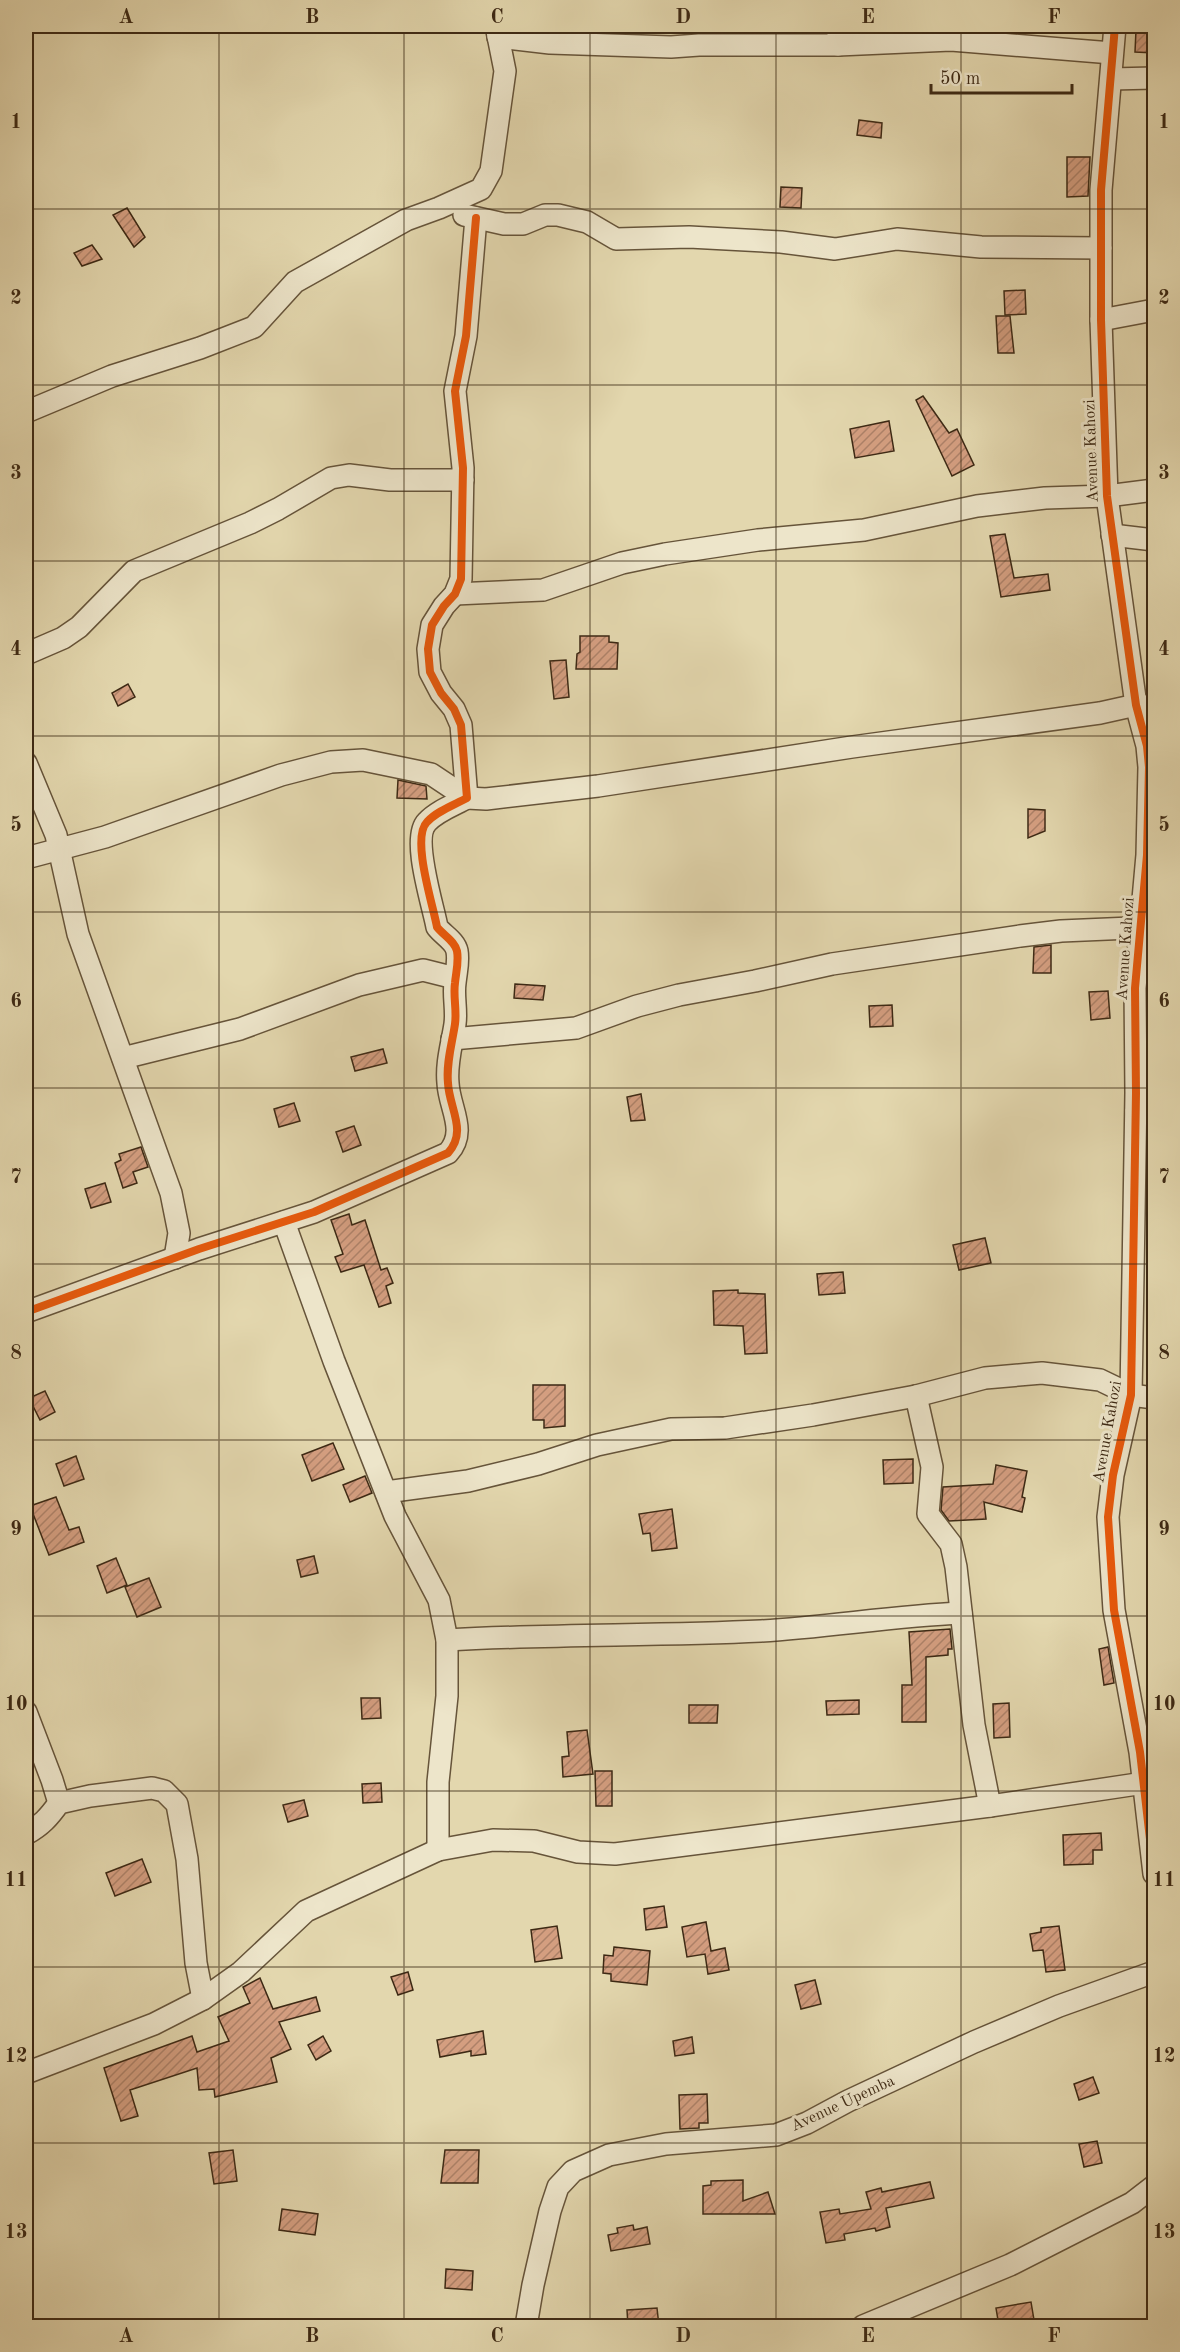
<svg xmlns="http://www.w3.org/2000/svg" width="1180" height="2352" font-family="'Old Standard TT',serif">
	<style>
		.building { fill: url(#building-hatch); stroke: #3d2914; stroke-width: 1.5 }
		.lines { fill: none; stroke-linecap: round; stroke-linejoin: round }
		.minor-casing { stroke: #66543a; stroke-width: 24 }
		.minor { stroke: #ede5ca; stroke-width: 21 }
		.cycleway-casing { stroke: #ede5ca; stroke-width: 11 }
		.cycleway { stroke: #e8590c; stroke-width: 8 }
		.grid { fill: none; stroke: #3d2914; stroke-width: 1.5; stroke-opacity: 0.55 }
		.labels { text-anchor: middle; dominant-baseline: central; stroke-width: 6; stroke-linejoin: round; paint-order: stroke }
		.street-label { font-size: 16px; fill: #3d2914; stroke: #ede5ca }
		.neatline { fill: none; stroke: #3d2914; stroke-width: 2 }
		.grid-label { font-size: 20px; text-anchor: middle; font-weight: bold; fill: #3d2914 }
	</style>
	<defs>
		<pattern id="building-hatch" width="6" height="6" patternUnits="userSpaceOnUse" patternTransform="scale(1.5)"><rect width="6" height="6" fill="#d49e80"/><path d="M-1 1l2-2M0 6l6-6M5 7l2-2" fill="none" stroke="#ad8168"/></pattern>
	</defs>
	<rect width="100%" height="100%" fill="#e3d7ae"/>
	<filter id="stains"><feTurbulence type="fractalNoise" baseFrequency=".00333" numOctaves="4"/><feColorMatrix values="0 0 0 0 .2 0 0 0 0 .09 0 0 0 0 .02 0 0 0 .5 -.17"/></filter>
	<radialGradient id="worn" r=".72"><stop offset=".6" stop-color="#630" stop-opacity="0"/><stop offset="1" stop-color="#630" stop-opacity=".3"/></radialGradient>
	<g class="building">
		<polygon points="1136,30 1155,31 1155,53 1135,52"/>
		<polygon points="859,120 882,123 881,138 857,135"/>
		<polygon points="1067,157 1090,157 1088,196 1067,197"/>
		<polygon points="781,187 802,188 801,208 780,207"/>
		<polygon points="127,208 145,237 134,247 113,215"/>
		<polygon points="92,245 102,259 82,266 74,253"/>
		<polygon points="1025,290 1026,314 1005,315 1004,291"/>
		<polygon points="996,316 1010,316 1014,353 998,353"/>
		<polygon points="923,396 949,433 957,429 974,465 952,476 916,400"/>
		<polygon points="889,421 894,451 855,458 850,429"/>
		<polygon points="1005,534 1014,578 1048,574 1050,590 1001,597 990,536"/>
		<polygon points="580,636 609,636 609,642 618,643 617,669 576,669 577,654 580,652"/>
		<polygon points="566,660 569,697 554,699 550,661"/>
		<polygon points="128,684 135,697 118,706 112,693"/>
		<polygon points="398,780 426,786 427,799 397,798"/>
		<polygon points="1028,809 1045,810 1045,831 1028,838"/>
		<polygon points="1051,945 1051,973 1033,973 1034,947"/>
		<polygon points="515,984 545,986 543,1000 514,998"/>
		<polygon points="1108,991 1110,1018 1091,1020 1089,992"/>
		<polygon points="892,1005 893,1026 870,1027 869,1006"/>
		<polygon points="383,1049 387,1063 355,1071 351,1057"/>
		<polygon points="641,1094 645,1120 631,1121 627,1097"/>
		<polygon points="294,1103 300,1121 279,1127 274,1109"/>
		<polygon points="354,1126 361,1145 343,1152 336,1132"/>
		<polygon points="141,1147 148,1167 133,1172 137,1183 123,1188 115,1163 121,1160 119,1154"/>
		<polygon points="105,1183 111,1202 91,1208 85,1189"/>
		<polygon points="349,1214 352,1225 365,1220 381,1270 387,1268 393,1283 386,1286 391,1303 379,1307 364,1265 341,1272 335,1257 343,1254 331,1220"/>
		<polygon points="985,1238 991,1263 959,1270 953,1245"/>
		<polygon points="843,1272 845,1293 819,1295 817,1274"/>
		<polygon points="738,1290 738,1293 765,1294 767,1353 745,1354 743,1326 714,1325 713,1291"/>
		<polygon points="533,1385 565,1385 565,1426 544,1428 544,1420 533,1420"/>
		<polygon points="45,1391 55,1412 40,1420 29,1398"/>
		<polygon points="333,1443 344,1469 312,1481 302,1455"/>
		<polygon points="76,1456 84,1479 64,1486 56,1464"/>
		<polygon points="913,1459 913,1483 884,1484 883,1460"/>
		<polygon points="996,1465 1027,1471 1022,1497 1025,1498 1022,1512 984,1502 986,1519 949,1521 941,1510 943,1487 993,1484"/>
		<polygon points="365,1476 372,1493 350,1502 343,1485"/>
		<polygon points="56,1497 69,1530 79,1527 84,1542 49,1555 30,1506"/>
		<polygon points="672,1509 677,1548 652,1551 650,1533 643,1534 639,1514"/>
		<polygon points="314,1556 318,1573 301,1577 297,1560"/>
		<polygon points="116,1558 127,1585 107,1593 97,1566"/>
		<polygon points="149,1578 161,1607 137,1617 125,1587"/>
		<polygon points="950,1629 952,1649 948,1649 948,1655 926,1657 926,1722 902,1722 902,1685 912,1685 909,1632"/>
		<polygon points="1108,1647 1114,1683 1104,1685 1099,1649"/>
		<polygon points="361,1698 380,1698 381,1718 362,1719"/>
		<polygon points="859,1700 859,1714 827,1715 826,1701"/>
		<polygon points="1009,1703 1010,1737 994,1738 993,1704"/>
		<polygon points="689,1705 718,1705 717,1723 689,1723"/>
		<polygon points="587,1730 593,1774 563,1777 562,1757 569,1756 567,1732"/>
		<polygon points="595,1771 612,1771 612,1806 596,1806"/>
		<polygon points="381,1783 382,1802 363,1803 362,1784"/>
		<polygon points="304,1800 308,1816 288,1822 283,1805"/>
		<polygon points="1101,1833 1102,1850 1093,1850 1093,1864 1064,1865 1063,1835"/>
		<polygon points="142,1859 151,1882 115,1896 106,1873"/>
		<polygon points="664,1906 667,1927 646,1930 644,1909"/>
		<polygon points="706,1922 711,1951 725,1948 729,1970 708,1974 705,1954 687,1957 682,1927"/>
		<polygon points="557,1926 562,1958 535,1962 531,1930"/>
		<polygon points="1059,1926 1065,1970 1046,1972 1043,1950 1033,1951 1030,1934 1041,1932 1041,1928"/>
		<polygon points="614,1947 650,1951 647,1985 611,1981 611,1974 603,1973 604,1955 613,1956"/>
		<polygon points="408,1972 413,1990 398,1995 391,1977"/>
		<polygon points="260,1978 273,2009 316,1997 320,2011 279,2022 291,2049 271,2058 277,2082 215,2097 214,2089 199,2090 197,2068 130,2090 138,2116 121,2121 104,2068 192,2036 197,2052 229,2041 218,2017 250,2003 243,1987"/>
		<polygon points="815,1980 821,2004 801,2009 795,1985"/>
		<polygon points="483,2031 486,2054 471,2056 471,2051 440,2057 437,2040"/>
		<polygon points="323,2036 331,2051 316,2060 308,2045"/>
		<polygon points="692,2037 694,2053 675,2056 673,2041"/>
		<polygon points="1093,2077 1099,2093 1079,2100 1074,2084"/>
		<polygon points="707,2094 708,2123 699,2123 699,2128 680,2129 679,2095"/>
		<polygon points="1097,2141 1102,2163 1084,2167 1079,2144"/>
		<polygon points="233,2150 237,2181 214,2184 209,2153"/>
		<polygon points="445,2150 479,2150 478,2183 441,2183"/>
		<polygon points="743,2180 743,2201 768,2192 775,2214 703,2214 703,2186 711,2185 711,2181"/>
		<polygon points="930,2182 934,2198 886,2208 890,2227 876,2231 875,2228 844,2234 845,2240 826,2243 820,2212 839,2209 840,2214 871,2209 866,2192 881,2188 882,2192"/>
		<polygon points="282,2209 318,2214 315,2235 279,2230"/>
		<polygon points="633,2225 634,2230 647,2227 650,2244 611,2251 608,2235 618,2233 617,2228"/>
		<polygon points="446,2269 473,2271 472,2290 445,2288"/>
		<polygon points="1031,2302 1035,2326 999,2326 996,2308"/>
		<polygon points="657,2308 659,2326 628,2326 627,2310"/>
	</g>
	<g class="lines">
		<g class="minor-casing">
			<g id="minor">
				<polyline points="1115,26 1101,190 1101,320 1107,496 1136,705 1147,746 1149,767 1147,855 1135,988 1136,1093 1131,1395 1113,1475 1108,1517 1114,1610 1140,1752 1154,1874"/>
				<polyline points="498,37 550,43 671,47 699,45 838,45 951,40 1112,53"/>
				<polyline points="838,45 838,26"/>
				<polyline points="1111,79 1154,78"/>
				<polyline points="464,215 504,224 523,224 545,215 558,215 587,222 616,239 689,237 781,242 835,249 897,239 981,247 1101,248"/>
				<polyline points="1101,320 1154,310"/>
				<polyline points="26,412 112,376 200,348 254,327 295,282 406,220 439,208 481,189 491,171 505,71 496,26"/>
				<polyline points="1112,535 1154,540"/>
				<polyline points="455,594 543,590 622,563 665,554 758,540 864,530 977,506 1045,498 1107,496 1154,490"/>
				<polyline points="26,654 63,638 79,627 134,571 250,523 278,509 331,478 349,475 390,480 463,480"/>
				<polyline points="26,763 56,835 78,934 171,1193 179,1233 175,1258"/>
				<polyline points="26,858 105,837 281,775 331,762 363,760 431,774 467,798 486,799 598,786 852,747 1100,713 1136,705 1154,707"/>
				<polyline points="452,1039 576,1028 637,1006 679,995 755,981 832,964 1020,936 1061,931 1154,927"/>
				<polyline points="123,1058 240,1029 359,985 423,970 455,978"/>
				<polyline points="1136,1111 1154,1113"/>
				<polyline points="284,1222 334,1361 395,1516 439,1600 447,1640 447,1696 438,1782 438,1850"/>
				<path d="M26 1312 199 1249 314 1212 448 1153C468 1131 449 1108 448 1083 446 1063 452 1044 455 1024 457 1010 453 996 455 983 456 972 459 962 457 951 455 941 443 935 437 927 433 905 411 838 427 822 437 811 454 805 467 798L461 725 454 709 441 693 430 672 428 649 432 625 444 606 455 594 461 579 463 468 455 391 466 336 476 218"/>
				<polyline points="916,1396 932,1467 928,1514 951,1544 956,1567 974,1725 990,1806"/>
				<polyline points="386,1492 468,1481 538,1464 597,1445 671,1429 725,1428 813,1415 916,1396 985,1378 1042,1373 1100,1380 1131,1395 1154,1398"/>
				<path d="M447 1640C552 1634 657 1636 761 1631 828 1627 894 1616 961 1613"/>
				<polyline points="26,1712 52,1780 59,1803"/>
				<path d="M26 1834C41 1826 49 1817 59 1803L90 1796 152 1788 164 1791 177 1804 187 1859 196 1963 203 1999"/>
				<polyline points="26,2073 154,2024 203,1999 241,1972 306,1911 438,1850 493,1840 534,1841 578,1852 615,1854 990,1806 1144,1783"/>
				<polyline points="526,2326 533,2285 550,2211 558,2187 573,2171 609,2155 666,2144 776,2135 807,2123 848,2101 974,2042 1059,2006 1154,1972"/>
				<polyline points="863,2326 1010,2265 1132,2203 1154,2186"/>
			</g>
		</g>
		<use href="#minor" class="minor"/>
		<g class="cycleway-casing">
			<g id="cycleway">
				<polyline points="1115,26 1101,190 1101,320 1107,496 1136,705 1147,746 1149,767 1147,855 1135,988 1136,1093 1131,1395 1113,1475 1108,1517 1114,1610 1140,1752 1154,1874"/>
				<path d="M26 1312 199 1249 314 1212 448 1153C468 1131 449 1108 448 1083 446 1063 452 1044 455 1024 457 1010 453 996 455 983 456 972 459 962 457 951 455 941 443 935 437 927 433 905 411 838 427 822 437 811 454 805 467 798L461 725 454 709 441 693 430 672 428 649 432 625 444 606 455 594 461 579 463 468 455 391 466 336 476 218"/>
			</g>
		</g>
		<use href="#cycleway" class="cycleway"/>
	</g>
	<path class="grid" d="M219 26V2326M404 26V2326M590 26V2326M776 26V2326M961 26V2326M26 209H1154M26 385H1154M26 561H1154M26 736H1154M26 912H1154M26 1088H1154M26 1264H1154M26 1440H1154M26 1616H1154M26 1791H1154M26 1967H1154M26 2143H1154"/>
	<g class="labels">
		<g class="street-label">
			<text transform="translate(1092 451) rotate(-92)">Avenue Kahozi</text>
			<text transform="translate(1126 949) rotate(-86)">Avenue Kahozi</text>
			<text transform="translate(1108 1432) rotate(-80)">Avenue Kahozi</text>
			<text transform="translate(843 2104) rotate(-25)">Avenue Upemba</text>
		</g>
	</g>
	<rect width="1180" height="2352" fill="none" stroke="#e3d7ae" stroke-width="66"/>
	<path d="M931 84v9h141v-9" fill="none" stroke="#3d2914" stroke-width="3"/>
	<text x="940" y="84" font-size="18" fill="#3d2914" stroke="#ede5ca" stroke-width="4.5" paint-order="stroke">50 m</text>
	<rect x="33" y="33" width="1114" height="2286" class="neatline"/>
	<g class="grid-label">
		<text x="126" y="23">A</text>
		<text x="312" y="23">B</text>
		<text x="497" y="23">C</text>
		<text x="683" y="23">D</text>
		<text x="868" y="23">E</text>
		<text x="1054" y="23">F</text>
		<text x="16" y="128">1</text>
		<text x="1164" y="128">1</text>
		<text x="16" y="304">2</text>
		<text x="1164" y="304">2</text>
		<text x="16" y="479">3</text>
		<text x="1164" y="479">3</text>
		<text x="16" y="655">4</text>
		<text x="1164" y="655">4</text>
		<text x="16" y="831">5</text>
		<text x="1164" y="831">5</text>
		<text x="16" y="1007">6</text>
		<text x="1164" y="1007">6</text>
		<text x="16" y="1183">7</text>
		<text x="1164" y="1183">7</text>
		<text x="16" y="1359">8</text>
		<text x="1164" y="1359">8</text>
		<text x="16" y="1535">9</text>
		<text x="1164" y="1535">9</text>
		<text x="16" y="1710">10</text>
		<text x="1164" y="1710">10</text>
		<text x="16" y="1886">11</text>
		<text x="1164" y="1886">11</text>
		<text x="16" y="2062">12</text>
		<text x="1164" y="2062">12</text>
		<text x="16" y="2238">13</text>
		<text x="1164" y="2238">13</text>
		<text x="126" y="2342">A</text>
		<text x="312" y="2342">B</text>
		<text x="497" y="2342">C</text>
		<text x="683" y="2342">D</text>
		<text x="868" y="2342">E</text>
		<text x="1054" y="2342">F</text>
	</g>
	<rect width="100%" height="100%" filter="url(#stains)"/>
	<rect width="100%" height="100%" fill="url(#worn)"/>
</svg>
